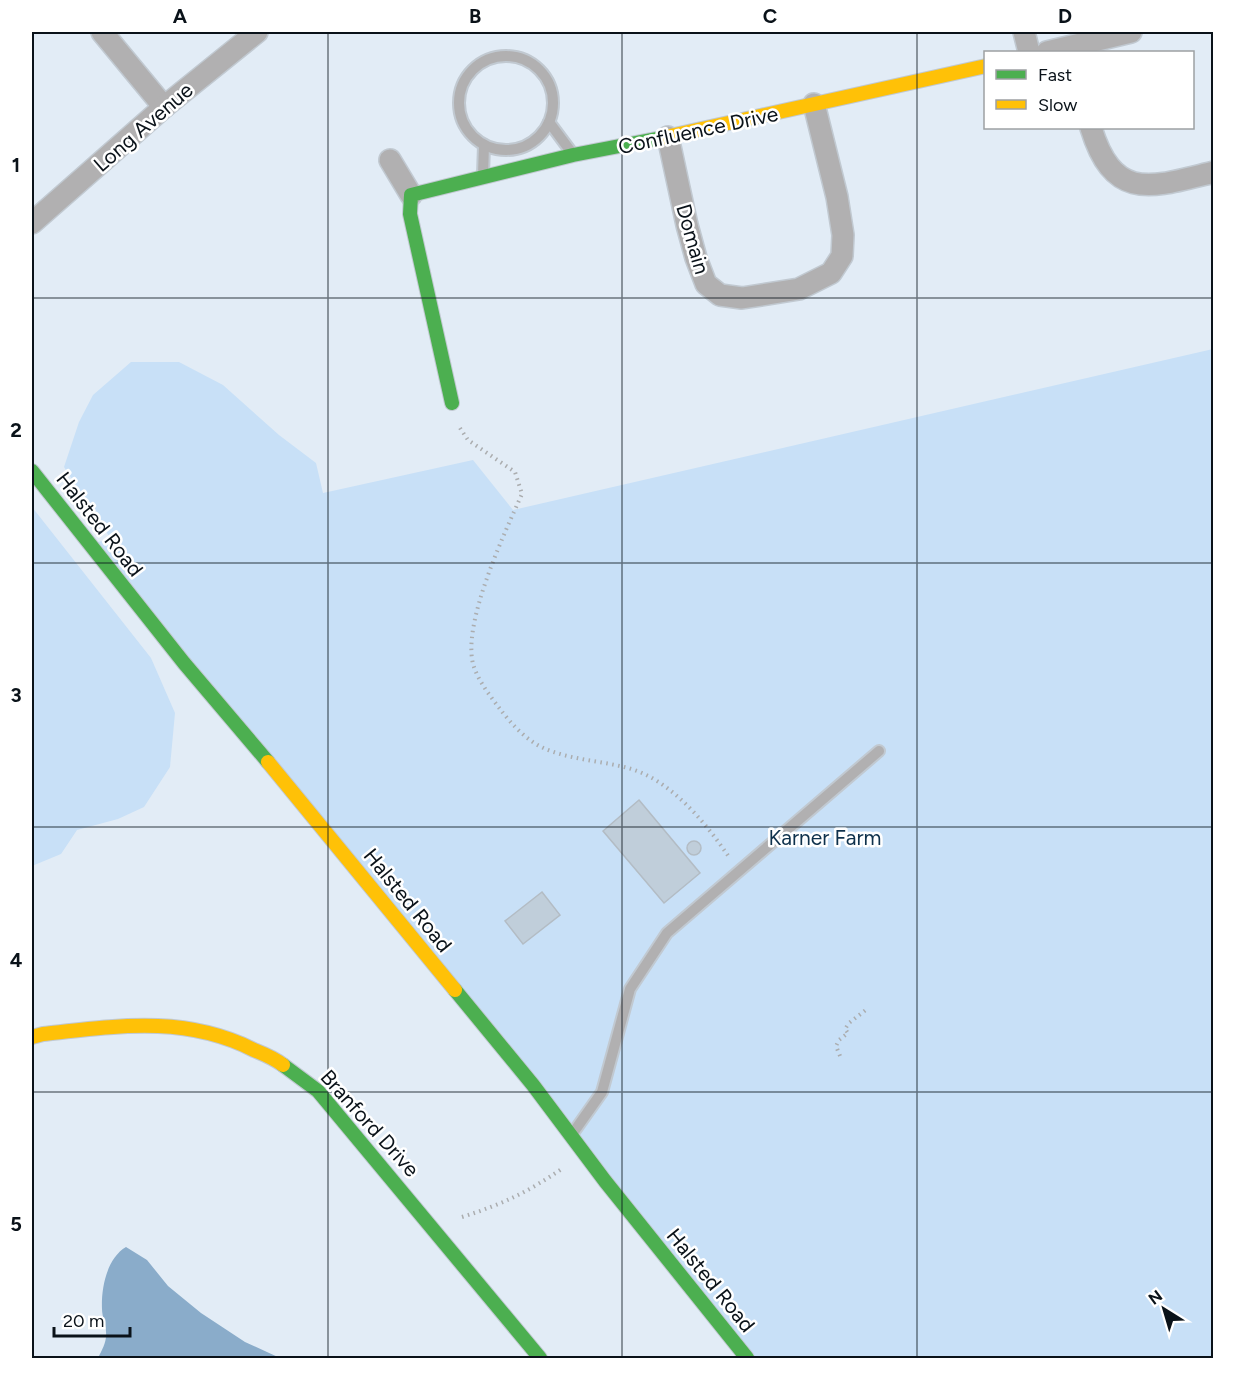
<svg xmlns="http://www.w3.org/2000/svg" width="1245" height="1390" font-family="Figtree,sans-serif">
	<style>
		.green { fill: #c8e0f7 }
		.water { fill: #8aacca }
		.building { fill: #c0ceda; stroke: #b3bcc4; stroke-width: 1.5 }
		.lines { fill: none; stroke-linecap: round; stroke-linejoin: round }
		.lane-casing { stroke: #c1c9d1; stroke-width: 14 }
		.street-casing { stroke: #c1c9d1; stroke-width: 24 }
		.fast-casing { stroke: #c1c9d1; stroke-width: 16 }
		.slow-casing { stroke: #c1c9d1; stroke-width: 16 }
		.path { stroke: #abadaf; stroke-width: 4; stroke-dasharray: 1.5 4.5; stroke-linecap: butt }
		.lane { stroke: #b1b0b1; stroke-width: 10 }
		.street { stroke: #b1b0b1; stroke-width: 21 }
		.fast { stroke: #4caf50; stroke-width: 14 }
		.slow { stroke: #ffc107; stroke-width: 14 }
		.grid { fill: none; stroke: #0a1219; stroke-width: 1.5; stroke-opacity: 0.55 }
		.labels { text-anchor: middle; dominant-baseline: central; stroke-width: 5; stroke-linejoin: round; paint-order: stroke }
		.street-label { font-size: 21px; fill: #0a1219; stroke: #fff }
		.park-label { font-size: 21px; fill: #0e314c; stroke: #fff }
		.neatline { fill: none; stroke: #0a1219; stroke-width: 2 }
		.grid-label { font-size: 20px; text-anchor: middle; font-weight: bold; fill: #0a1219 }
	</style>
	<rect width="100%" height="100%" fill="#e2ecf6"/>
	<g class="green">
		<polygon points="1213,349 1213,1358 748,1358 89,544 111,539 64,467 79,422 93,395 131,362 179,362 223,385 279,435 316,463 323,493 473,460 513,510"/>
		<polygon points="32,507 151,658 175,713 170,767 144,807 118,819 77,830 61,854 32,866"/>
	</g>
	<path class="water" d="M126 1247 147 1260 168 1286 201 1313 245 1342 280 1358H98C102 1350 107 1342 106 1332 106 1325 102 1317 102 1309 101 1288 107 1258 126 1247Z"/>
	<g class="building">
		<polygon points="639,800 700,873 664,903 603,831"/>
		<circle cx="694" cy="848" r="7"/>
		<polygon points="542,892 560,915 523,944 505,921"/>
	</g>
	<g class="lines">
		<g class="lane-casing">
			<g id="lane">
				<circle cx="506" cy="103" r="47"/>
				<polyline points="549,122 572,153"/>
				<polyline points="483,175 484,145"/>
				<polyline points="573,1133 602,1092 630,989 667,933 879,751"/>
			</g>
		</g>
		<g class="street-casing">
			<g id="street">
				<polyline points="102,32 164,107"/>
				<polyline points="1024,32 1029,52"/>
				<polyline points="1047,52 1131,32"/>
				<path d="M1091 128C1114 203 1152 187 1214 172"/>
				<polyline points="668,137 687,225 696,258 706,284 720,295 742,298 799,289 831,273 842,256 843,235 837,197 814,104"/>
				<polyline points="390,160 411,195"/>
				<polyline points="32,223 164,107 257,32"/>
			</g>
		</g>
		<g class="fast-casing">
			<g id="fast">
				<polyline points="452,403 410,214 411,195 573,155 661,138"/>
				<polyline points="32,471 184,663 268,762"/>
				<polyline points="455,990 533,1085 605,1181 747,1358"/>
				<polyline points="283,1065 318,1091 540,1358"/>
			</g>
		</g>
		<g class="slow-casing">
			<g id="slow">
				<polyline points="661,138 986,66"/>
				<polyline points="268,762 455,990"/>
				<path d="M32 1037 43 1034C117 1026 185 1015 254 1050 264 1054 274 1058 283 1065"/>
			</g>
		</g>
		<g class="path">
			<path d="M460 428 468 440 515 472 522 494C505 532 460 627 474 667 479 682 491 697 500 709 512 725 529 743 548 750 574 760 602 761 628 768 670 779 706 823 729 857"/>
			<polyline points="840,1056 836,1046 839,1040 848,1033 845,1029 849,1023 867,1009"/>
			<path d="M462 1217C503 1204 528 1192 563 1168"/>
		</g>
		<use href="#lane" class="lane"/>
		<use href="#street" class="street"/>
		<use href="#fast" class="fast"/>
		<use href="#slow" class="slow"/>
	</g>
	<path class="grid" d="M328 32V1358M622 32V1358M917 32V1358M32 298H1214M32 563H1214M32 827H1214M32 1092H1214"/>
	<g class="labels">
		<g class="street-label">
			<text transform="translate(143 127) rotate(-41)">Long Avenue</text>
			<text transform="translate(698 130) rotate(-12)">Confluence Drive</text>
			<text transform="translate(693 239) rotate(74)">Domain</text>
			<text transform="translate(100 524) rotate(52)">Halsted Road</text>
			<text transform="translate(408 900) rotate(51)">Halsted Road</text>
			<text transform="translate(370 1123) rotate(48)">Branford Drive</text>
			<text transform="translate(711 1280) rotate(51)">Halsted Road</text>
		</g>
		<g class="park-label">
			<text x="825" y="837">Karner Farm</text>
		</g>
	</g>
	<rect width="1245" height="1390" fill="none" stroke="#ffffff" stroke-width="66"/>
	<rect x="984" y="51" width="210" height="78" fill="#ffffff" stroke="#9da0a3" stroke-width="1.5"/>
	<rect x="996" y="70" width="30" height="9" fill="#4caf50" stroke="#9da0a3" stroke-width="1.5"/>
	<text x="1038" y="81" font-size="18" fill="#0a1219">Fast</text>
	<rect x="996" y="100" width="30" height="9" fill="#ffc107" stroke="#9da0a3" stroke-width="1.5"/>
	<text x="1038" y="111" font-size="18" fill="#0a1219">Slow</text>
	<g transform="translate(1164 1309) rotate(323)" stroke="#ffffff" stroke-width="4.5" paint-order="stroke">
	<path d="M0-4.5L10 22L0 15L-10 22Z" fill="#0a1219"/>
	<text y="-9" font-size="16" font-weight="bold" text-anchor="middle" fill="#0a1219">N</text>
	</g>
	<path d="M54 1327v9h76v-9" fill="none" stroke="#0a1219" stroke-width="3"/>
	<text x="63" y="1327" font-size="18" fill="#0a1219" stroke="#ffffff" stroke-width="4.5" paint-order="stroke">20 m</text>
	<rect x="33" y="33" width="1179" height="1324" class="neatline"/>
	<g class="grid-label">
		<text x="180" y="23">A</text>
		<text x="475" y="23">B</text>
		<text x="770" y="23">C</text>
		<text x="1065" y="23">D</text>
		<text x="16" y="172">1</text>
		<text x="16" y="437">2</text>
		<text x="16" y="702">3</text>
		<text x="16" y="967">4</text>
		<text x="16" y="1231">5</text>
	</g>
</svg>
